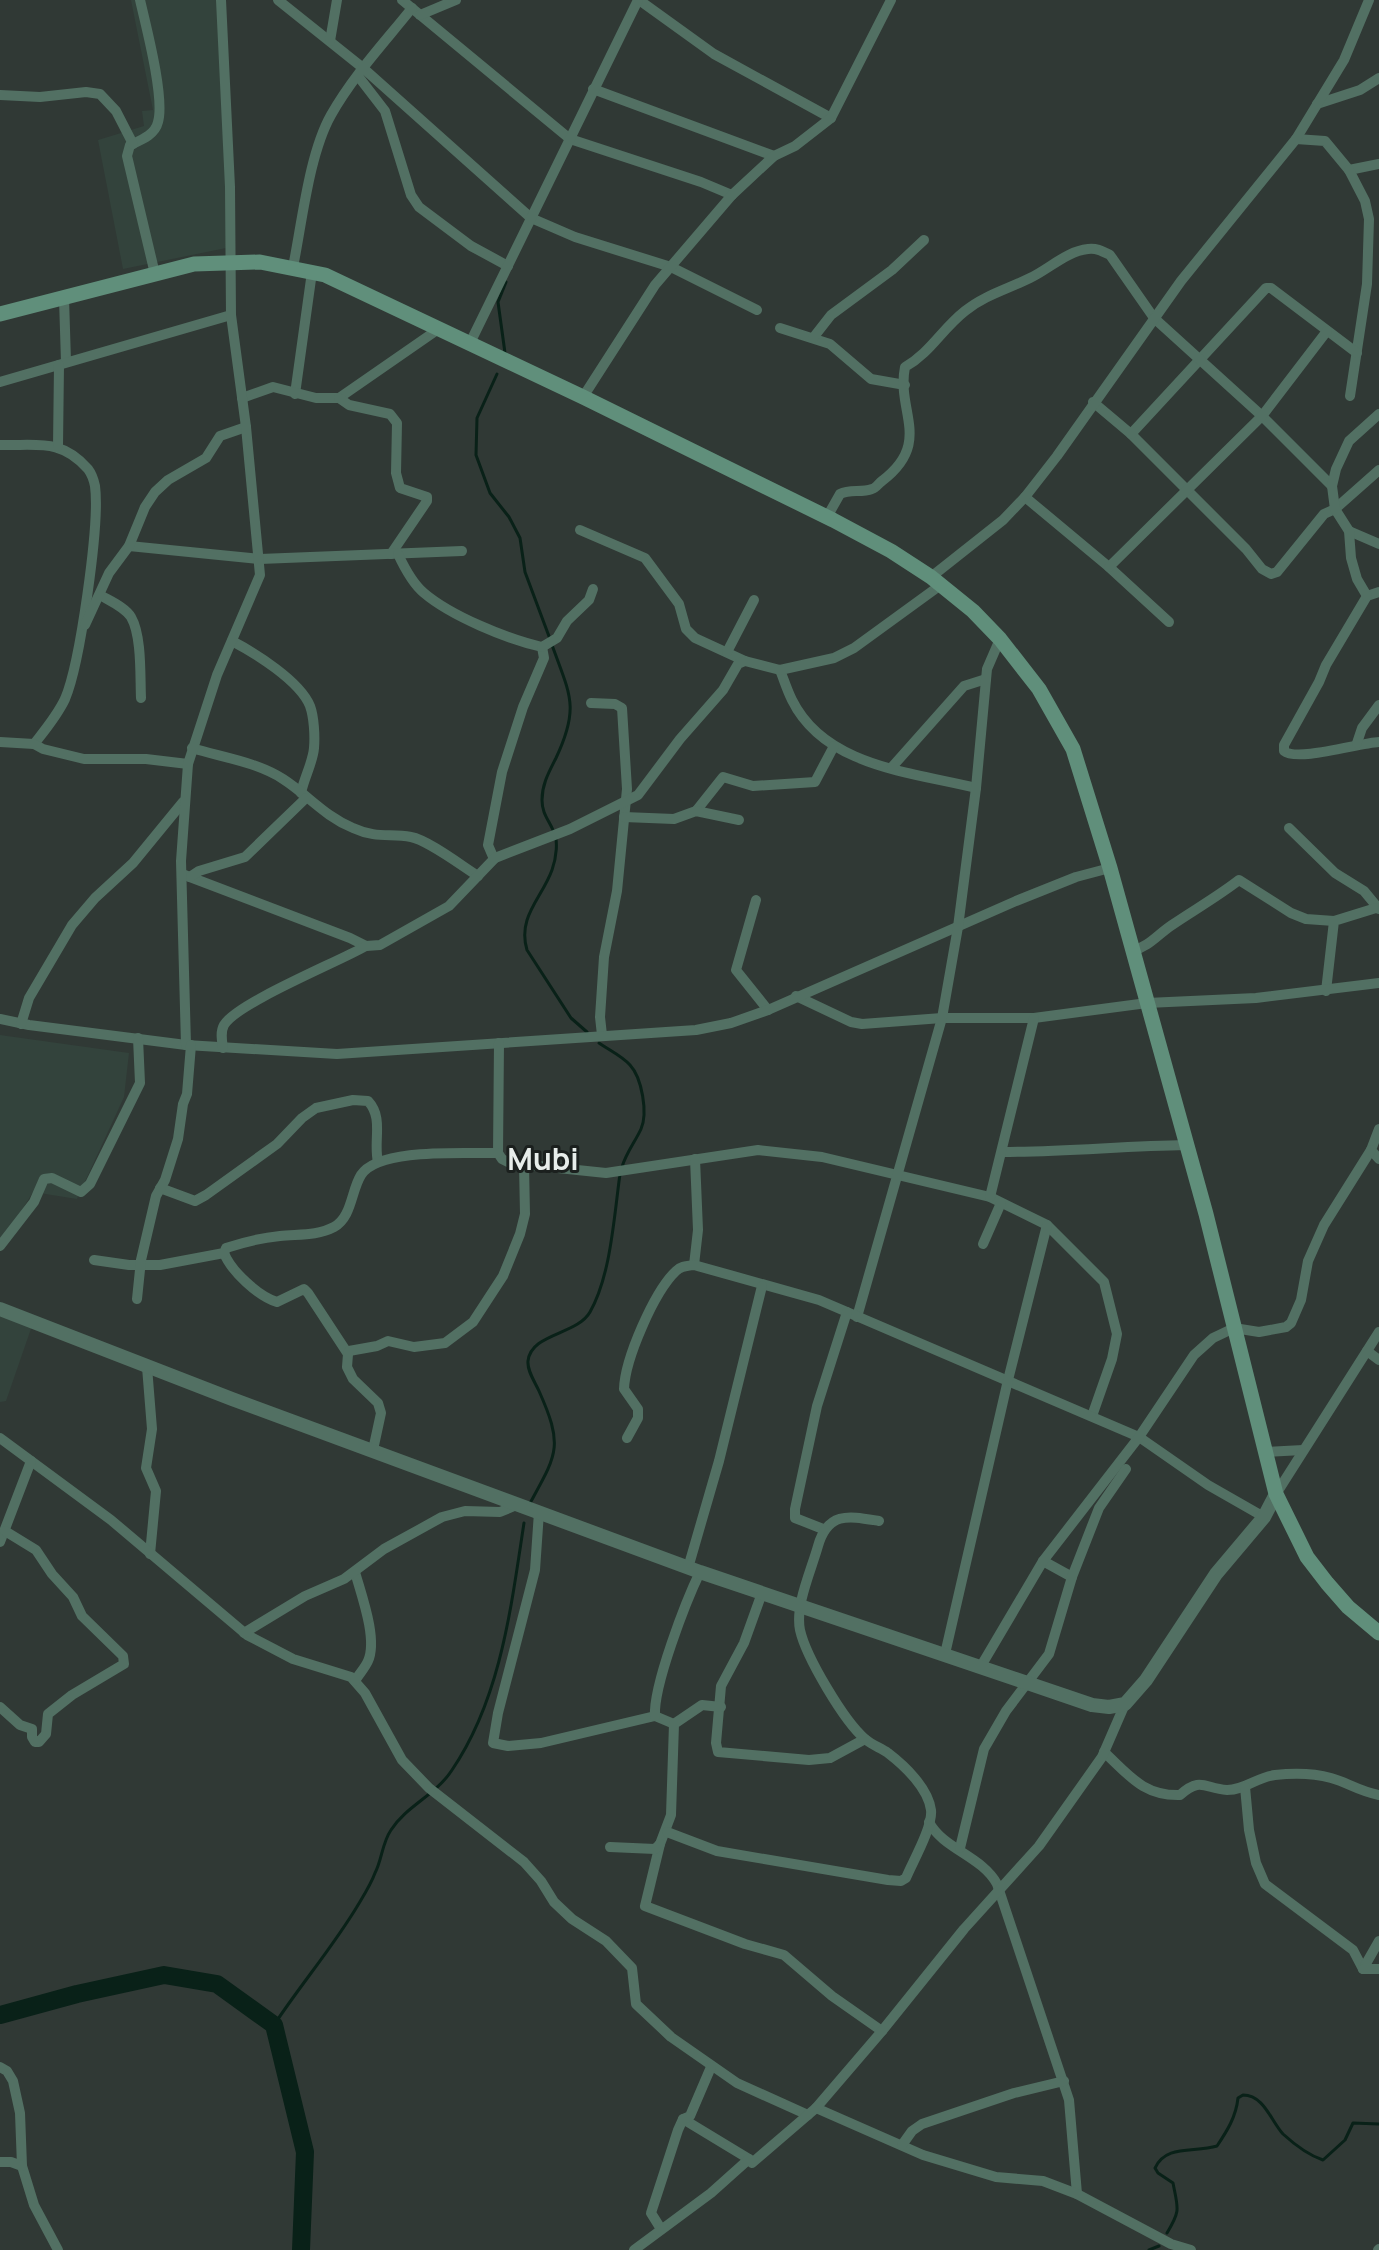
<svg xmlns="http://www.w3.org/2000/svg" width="1379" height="2250" font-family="Manrope,sans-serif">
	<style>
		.built { fill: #33433c }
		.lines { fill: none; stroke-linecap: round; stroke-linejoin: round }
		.stream { stroke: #092118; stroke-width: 3 }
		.river { stroke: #092118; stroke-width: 18 }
		.minor { stroke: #527063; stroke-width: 10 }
		.tertiary { stroke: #527063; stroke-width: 14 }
		.secondary { stroke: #608f7b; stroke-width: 15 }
		.labels { text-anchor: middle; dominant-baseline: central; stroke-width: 6; stroke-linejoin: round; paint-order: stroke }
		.town-label { font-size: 30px; font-weight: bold; fill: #e7edea; stroke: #1b201e }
	</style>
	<rect width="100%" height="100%" fill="#303935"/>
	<g class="built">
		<polygon points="131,0 223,0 231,247 123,269 98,140 144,126 142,111 153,110"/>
		<polygon points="0,1035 129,1053 124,1097 77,1199 33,1192 0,1245"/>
		<polygon points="0,1303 34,1320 6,1401 0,1402"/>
	</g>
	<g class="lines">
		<g class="stream">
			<polyline points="505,353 498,302 506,282"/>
			<polyline points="497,374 477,418 476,455 490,493 509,517 520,538 525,572 550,639"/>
			<path d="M552 645C570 695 580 707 556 758 549 772 542 784 542 800 542 813 548 819 553 830 559 840 556 859 552 870 542 898 517 917 527 950L571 1018 587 1032"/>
			<path d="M599 1043C609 1050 622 1056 630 1065 642 1078 648 1113 641 1129 635 1142 626 1153 622 1167"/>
			<path d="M529 1505C557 1454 564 1447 539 1391 535 1382 527 1371 528 1361 531 1333 577 1335 590 1312 611 1275 614 1216 620 1174"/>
			<path d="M274 2025C301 1984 333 1947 358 1905 364 1895 371 1884 375 1873 382 1860 382 1843 391 1830 406 1806 436 1795 452 1770 501 1698 511 1607 524 1523"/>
			<path d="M1167 2233C1181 2210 1178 2209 1173 2183L1158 2173 1155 2168C1166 2144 1194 2153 1217 2146 1227 2131 1236 2117 1238 2098L1243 2095C1264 2095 1271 2121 1283 2134 1295 2145 1308 2155 1323 2160L1345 2140 1353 2123 1379 2124"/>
			<polyline points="1149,2250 1159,2246"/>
		</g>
		<polyline class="river" points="0,2015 77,1994 164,1975 217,1984 274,2025 305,2152 301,2250"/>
		<g class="minor">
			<path d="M140 0C146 26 165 98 158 122 155 135 141 140 130 145L127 156 155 274"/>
			<polyline points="278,0 363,68 531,218 575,237 671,267 757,310"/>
			<polyline points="402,0 570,139 701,182 732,195"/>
			<polyline points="639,0 714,54 831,118"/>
			<polyline points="420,15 456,0"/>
			<polyline points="330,41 337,0"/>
			<polyline points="358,76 385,111 411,195 419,207 471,246 508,266"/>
			<polyline points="593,89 774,156"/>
			<polyline points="0,95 40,97 86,92 100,94 116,111 133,144"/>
			<polyline points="1317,104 1360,90 1379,78"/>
			<polyline points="1296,139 1325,141 1349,170 1379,164"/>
			<polyline points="1349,170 1365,201 1369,219 1367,284 1350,396"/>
			<path d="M293 267C302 223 309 154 331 115 353 76 384 43 412 8"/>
			<polyline points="64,298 66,362"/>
			<polyline points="780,328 830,344 871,379 905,385"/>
			<polyline points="813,338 831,315 892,270 924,240"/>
			<polyline points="470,343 638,0"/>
			<polyline points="0,382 231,315"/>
			<polyline points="295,394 312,272"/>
			<polyline points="583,397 655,285 732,195 774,156 795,146 831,118 891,0"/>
			<polyline points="242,398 273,387 316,398 339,398 440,328"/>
			<polyline points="339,398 349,405 390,414 397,423 396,473 400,488 427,497 427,501 391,554"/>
			<polyline points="1093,402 1131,434 1246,549 1262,569 1271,574 1277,572 1324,514 1335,509 1379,470"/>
			<polyline points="1131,434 1266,288 1271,288 1357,353"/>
			<path d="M0 445C37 446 61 438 88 469 91 473 94 481 95 486 100 524 80 664 65 699 57 716 45 730 34 744"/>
			<polyline points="58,446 59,365"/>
			<polyline points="1025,497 1109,567 1169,622"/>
			<path d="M827 517 840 494C850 489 861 493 872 489 876 488 879 483 882 481 933 442 896 412 905 367 930 353 942 329 965 311 985 295 1008 289 1030 278 1049 269 1067 251 1088 249 1097 248 1102 251 1110 255L1154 318 1262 416 1332 486"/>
			<polyline points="580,530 645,558 679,604 686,629 695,638 745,661"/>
			<polyline points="1349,531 1379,544"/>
			<polyline points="129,546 260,559 462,551"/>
			<path d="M398 554C404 567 412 583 424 593 451 616 507 639 542 647L544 658 523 707 502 772 488 845 494 859"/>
			<polyline points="1109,567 1262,416 1327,331"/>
			<polyline points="931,577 1003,520 1025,497 1057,456 1181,281 1296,139 1344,60 1369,0"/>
			<path d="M1379 592 1367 596 1326 665 1319 682 1284 745V751C1297 762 1359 743 1379 742"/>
			<path d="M100 595C110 601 125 607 131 617 142 636 140 676 141 698"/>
			<polyline points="1367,596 1357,579 1351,558 1349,531 1335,509 1332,486 1336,469 1349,441 1379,414"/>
			<polyline points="85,625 109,573 129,546 145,507 155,492 168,480 206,458 220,436 246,427"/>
			<path d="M232 641C255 653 300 681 310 706 314 717 315 736 314 748 313 762 304 778 301 793"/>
			<polyline points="542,647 557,638 567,621 589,600 593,589"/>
			<polyline points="727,652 754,600"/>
			<path d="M780 670C784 680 787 690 792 700 825 767 912 772 976 788"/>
			<polyline points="591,703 615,704 622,708 627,789 617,891 604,957 600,1017 602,1035"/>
			<polyline points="0,742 34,744 43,749 84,759 146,759 188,764"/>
			<polyline points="1357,743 1362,728 1379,705"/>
			<path d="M192 748C221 757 257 762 283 779 308 795 324 816 353 828 377 839 390 833 411 837 428 840 462 866 478 876"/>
			<polyline points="892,767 964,686 986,679"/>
			<polyline points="696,811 723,777 753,786 815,782 834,746"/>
			<polyline points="624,817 674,819 696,811 739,820"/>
			<polyline points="1289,828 1335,873 1364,891 1379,909"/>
			<polyline points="182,874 350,938 366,946"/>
			<polyline points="190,877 199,871 245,857 306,798"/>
			<polyline points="756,900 736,970 768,1010"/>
			<path d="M1132 951C1150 946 1157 935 1172 925 1194 910 1217 897 1239 880L1291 913 1306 919 1334 921"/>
			<polyline points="1326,991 1334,921 1376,908"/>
			<polyline points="796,996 851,1022 862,1024 942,1018 1034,1018 1147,1003 1256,998 1379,983"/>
			<polyline points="0,1019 29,1025 186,1045 337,1054 696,1030 731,1023 768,1010 1016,901 1076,877 1110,868"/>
			<polyline points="21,1024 29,998 72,925 95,898 133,863 183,802"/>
			<polyline points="499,1043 498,1153 502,1159 510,1163 606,1173 758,1150 822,1157 990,1197 1047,1225 1104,1282 1117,1334 1112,1359 1092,1416"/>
			<polyline points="186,1045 181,861 188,764 217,675 260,575 246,427 231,315 230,187 221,0"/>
			<path d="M223 1048C222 1041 220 1032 224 1025 237 1003 338 962 366 946L380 945 449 906 495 858 570 829 638 795 680 739 723 690 738 664 745 661 780 670 834 658 854 648 942 584"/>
			<polyline points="1379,1129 1371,1150 1379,1159"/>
			<path d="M1002 1152C1063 1152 1124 1146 1186 1145"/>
			<path d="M160 1188 195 1201 206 1195 277 1144 302 1118 316 1108 353 1100 368 1101C384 1118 373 1141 378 1162"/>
			<polyline points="990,1197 1034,1018"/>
			<polyline points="983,1244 1001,1203"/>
			<polyline points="0,1246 34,1202 44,1179 52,1178 81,1192 90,1184 140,1083 138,1038"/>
			<path d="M224 1253C231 1271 258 1296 277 1302L304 1289 308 1293 348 1354 347 1367 353 1379 378 1403 381 1413 373 1450"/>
			<path d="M94 1260 129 1265H160L224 1253 226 1248C244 1242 261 1238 280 1236 298 1234 317 1236 334 1227 352 1217 351 1191 361 1175 379 1147 467 1154 498 1153"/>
			<polyline points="694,1265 698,1230 695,1159"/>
			<polyline points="137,1299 141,1260 156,1196 165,1180 178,1139 183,1104 187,1094 191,1045"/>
			<polyline points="857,1317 942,1018 958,927 976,788 987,669 1000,639"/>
			<polyline points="1367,1351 1379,1360"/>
			<polyline points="348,1354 349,1351 377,1346 388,1341 414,1347 445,1343 473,1322 503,1276 520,1234 525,1214 524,1165"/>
			<polyline points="147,1367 152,1429 146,1468 156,1491 150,1554"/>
			<polyline points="0,1438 111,1520 247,1635 293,1659 351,1677 365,1693 402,1760 429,1788 524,1862 541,1881 554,1902 572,1919 606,1941 632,1968 636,2004 671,2037 737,2083 808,2115"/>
			<path d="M627 1438 638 1418V1409L624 1389C625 1359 654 1292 676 1271 681 1266 687 1266 694 1265L819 1300 1139 1437 1208 1485 1264 1517"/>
			<polyline points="1266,1452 1303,1450"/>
			<polyline points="1276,1494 1379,1332"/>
			<polyline points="539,1512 535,1570 498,1713 493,1743 508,1746 541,1743 655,1716 674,1724"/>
			<polyline points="823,1529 795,1518 795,1509 817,1406 847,1312"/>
			<polyline points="0,1542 31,1461"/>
			<polyline points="1043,1561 1072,1577"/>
			<polyline points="688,1568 719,1461 762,1286"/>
			<path d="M355 1572C361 1594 378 1639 368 1661 365 1668 359 1674 355 1681"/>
			<polyline points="762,1593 744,1643 721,1686 716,1743 718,1752 809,1760 830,1758 865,1739"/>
			<polyline points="244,1633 305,1596 344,1579 384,1549 442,1517 465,1511 500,1512 519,1504"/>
			<polyline points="945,1654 1008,1380 1047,1225"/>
			<polyline points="981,1666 1043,1561 1139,1437 1194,1355 1213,1338 1234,1328 1259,1332 1286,1327 1291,1323 1301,1300 1308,1261 1324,1225 1371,1150"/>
			<polyline points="0,1707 20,1725 32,1729 32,1737 35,1742 39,1742 46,1734 48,1714 72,1695 124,1664 123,1656 82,1616 73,1597 52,1574 36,1550 5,1531"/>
			<polyline points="721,1707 702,1705 674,1724 671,1815 660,1844 645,1906 745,1944 784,1955 832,1996 882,2031"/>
			<path d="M655 1716C653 1686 686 1601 700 1572"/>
			<path d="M1104 1752C1129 1775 1143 1796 1180 1795 1201 1776 1205 1789 1227 1790 1245 1790 1257 1777 1275 1775 1293 1773 1313 1773 1331 1778 1349 1783 1358 1791 1379 1795"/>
			<polyline points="1245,1787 1249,1830 1256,1863 1265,1884 1353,1950 1363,1969"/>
			<path d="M929 1822C943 1849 982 1856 997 1884L1069 2100 1077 2194"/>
			<path d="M667 1832 717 1851 888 1880 901 1881 906 1878C912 1863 933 1827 931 1810 928 1788 905 1766 888 1753 881 1748 872 1745 865 1739 844 1721 806 1657 800 1630 795 1605 811 1571 818 1546 828 1511 849 1516 879 1521"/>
			<polyline points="610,1847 655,1849 660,1844"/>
			<polyline points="960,1848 984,1749 1006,1711 1049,1654 1072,1577 1099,1508 1126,1469"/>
			<polyline points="1363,1969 1379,1941"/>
			<polyline points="1363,1969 1379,1969"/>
			<polyline points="0,2067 7,2071 13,2081 20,2113 22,2166 34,2205 58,2250"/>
			<polyline points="816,2108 923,2155 996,2177 1043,2181 1077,2194 1171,2244 1191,2250"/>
			<polyline points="683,2119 749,2159"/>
			<polyline points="902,2145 912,2131 922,2124 1014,2093 1064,2081"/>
			<polyline points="0,2162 11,2162 22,2166"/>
			<polyline points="661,2229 651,2213 678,2130 683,2119 690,2116 711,2067"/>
			<polyline points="634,2250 711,2193 749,2159 752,2163 816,2108 882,2031 964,1929 1039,1846 1102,1757 1125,1704"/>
			<polyline points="1378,2250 1379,2249"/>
		</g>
		<polyline class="tertiary" points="0,1309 232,1399 700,1572 1092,1705 1109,1707 1125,1704 1146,1680 1216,1574 1264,1517 1276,1494"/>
		<polyline class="secondary" points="0,314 194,264 260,262 325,275 583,397 833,520 891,551 931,577 973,611 1000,639 1039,689 1073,749 1110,868 1206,1214 1276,1494 1307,1557 1327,1583 1348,1607 1379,1633"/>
	</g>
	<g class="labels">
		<g class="town-label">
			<text x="543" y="1158">Mubi</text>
		</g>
	</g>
</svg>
